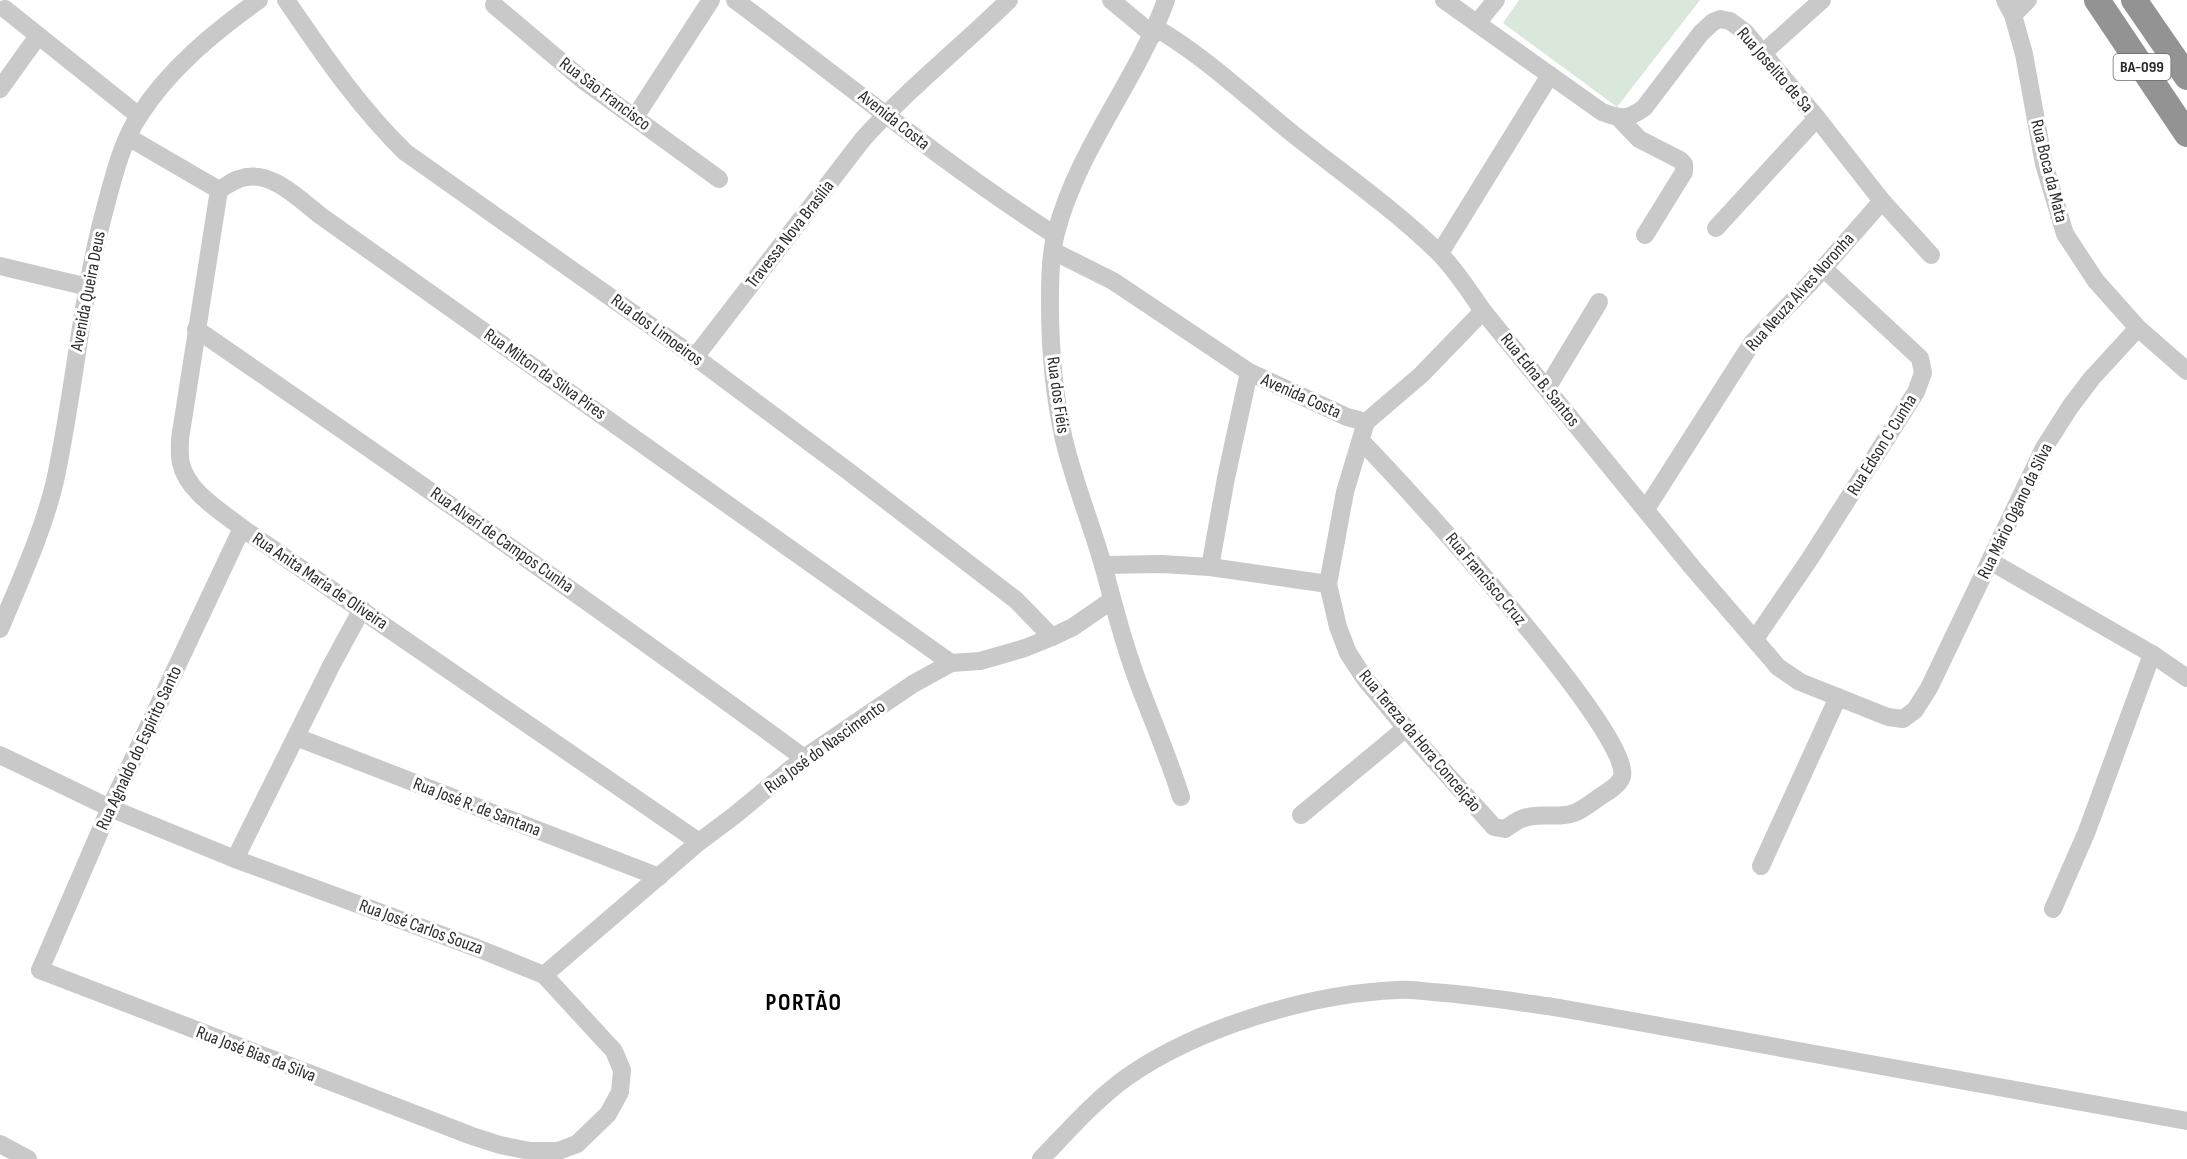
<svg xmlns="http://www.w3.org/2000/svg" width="2187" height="1159" font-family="'Sofia Sans Condensed',sans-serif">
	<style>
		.green { fill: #dae8db }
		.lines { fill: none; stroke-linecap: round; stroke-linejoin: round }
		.minor { stroke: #c9c9c9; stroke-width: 18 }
		.highway { stroke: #939393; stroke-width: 26 }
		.labels { text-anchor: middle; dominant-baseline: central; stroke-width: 6; stroke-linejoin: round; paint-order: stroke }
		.shield { fill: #fff; stroke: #6b6b6b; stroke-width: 1.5 }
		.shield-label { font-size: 16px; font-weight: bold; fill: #2c2c2c }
		.street-label { font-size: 18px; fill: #2c2c2c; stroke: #fff }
		.district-label { font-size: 24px; font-weight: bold; letter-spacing: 1.5px; fill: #000; stroke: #fff }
	</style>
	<rect width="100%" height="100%" fill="#fff"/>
	<polygon class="green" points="1519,0 1700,0 1617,107 1503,23"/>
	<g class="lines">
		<g class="minor">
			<path d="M286 0C323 54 358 106 405 152L695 357 848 471 1016 600 1052 637"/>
			<path d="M735 0C841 79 944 164 1055 235"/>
			<polyline points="1111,0 1153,35"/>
			<path d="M1166 0C1137 81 1078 148 1056 233 1050 255 1050 282 1050 305 1050 350 1054 395 1064 440 1074 482 1091 523 1103 565 1115 609 1126 653 1143 695 1156 729 1170 762 1181 797"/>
			<path d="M1444 0 1602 112C1621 119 1627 120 1644 108L1701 33 1713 22 1720 19 1730 21 1745 32 1817 118 1882 201 1931 255"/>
			<polyline points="2005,0 2013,15 2024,54 2044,164 2065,234 2096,281 2138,328 2187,371"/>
			<polyline points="494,5 584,81 719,179"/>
			<polyline points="5,9 139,116"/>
			<polyline points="2013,15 2028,0"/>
			<polyline points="1477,23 1496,0"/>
			<path d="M1156 28C1207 58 1248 98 1293 134 1342 173 1394 209 1439 253 1456 270 1469 291 1483 311L1692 567 1778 667 1800 682 1888 717 1903 719 1915 710 1929 688 2044 448 2070 407 2092 378 2138 328"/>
			<polyline points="1763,53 1822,0"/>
			<polyline points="0,89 38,36"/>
			<polyline points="635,117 711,0"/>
			<polyline points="1619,118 1639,139 1680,160 1684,164 1684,172 1645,235"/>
			<polyline points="128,137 219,190"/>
			<path d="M219 190 180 439C180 447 179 455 181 463 187 492 221 511 242 528L699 842"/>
			<path d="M219 190C225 187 232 181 239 179 269 167 300 200 321 216L951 663"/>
			<polyline points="1716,228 1817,118"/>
			<polyline points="1053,251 1113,281 1249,372 1347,417 1366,422"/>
			<polyline points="1440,253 1550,75"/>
			<polyline points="0,266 88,287"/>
			<path d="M196 329C400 469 604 611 804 758"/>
			<path d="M695 357 863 139C908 89 961 47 1009 0"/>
			<polyline points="1547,388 1599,302"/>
			<polyline points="1366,422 1421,375 1483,311"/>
			<path d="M1362 442C1398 478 1643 744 1621 779 1617 786 1608 792 1601 796 1592 802 1583 810 1574 813 1558 819 1540 812 1524 818 1517 820 1511 825 1505 829L1494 827 1416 740 1365 679 1348 653 1338 627 1328 584 1345 492 1366 422"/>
			<polyline points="1646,509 1752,343 1811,282 1882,201"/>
			<polyline points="1990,561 2152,654 2187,678"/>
			<polyline points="1103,565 1162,564 1210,567 1328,584"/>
			<polyline points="1210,567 1226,478 1249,372"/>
			<path d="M0 629C20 581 43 532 55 481 75 389 81 295 106 205 114 175 122 142 139 116 169 69 214 32 259 0"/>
			<polyline points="1755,639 1809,560 1916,392 1923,373 1920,358 1823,268"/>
			<polyline points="296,737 659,877"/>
			<polyline points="0,755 110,808 235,859 477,948 544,975 614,1051 622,1070 620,1092 608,1114 577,1144 558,1151 530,1151 500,1145 472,1136 40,970 110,808 242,528"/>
			<polyline points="1301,815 1406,728"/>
			<polyline points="235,859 331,666 362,609"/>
			<polyline points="1761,866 1838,697"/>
			<polyline points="2053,909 2087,831 2152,654"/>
			<polyline points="544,975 699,842 735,815 804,758 913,684 951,663 980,661 1025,648 1052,637 1073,627 1112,600"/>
			<polyline points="0,1144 28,1159"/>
			<path d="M1041 1159C1068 1131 1095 1100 1127 1077 1199 1027 1309 994 1397 990 1409 989 1421 991 1433 992 1476 995 1518 1002 1560 1008L2187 1121"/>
		</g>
		<g class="highway">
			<polyline points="2097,0 2187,134"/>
			<polyline points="2134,0 2187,77"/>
		</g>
	</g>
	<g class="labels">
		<rect class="shield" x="2113.5" y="54" width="57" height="26" rx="4.5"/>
		<g class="shield-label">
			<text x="2142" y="67">BA-099</text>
		</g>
		<g class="street-label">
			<text transform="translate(1775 70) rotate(49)">Rua Joselito de Sa</text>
			<text transform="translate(605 94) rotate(37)">Rua São Francisco</text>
			<text transform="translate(894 120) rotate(38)">Avenida Costa</text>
			<text transform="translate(2049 171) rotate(76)">Rua Boca da Mata</text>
			<text transform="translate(790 234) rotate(-52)">Travessa Nova Brasília</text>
			<text transform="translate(88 291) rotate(-79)">Avenida Queira Deus</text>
			<text transform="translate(1800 292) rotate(-48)">Rua Neuza Alves Noronha</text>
			<text transform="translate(657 330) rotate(36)">Rua dos Limoeiros</text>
			<text transform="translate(545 374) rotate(35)">Rua Milton da Silva Pires</text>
			<text transform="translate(1540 380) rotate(51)">Rua Edna B. Santos</text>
			<text transform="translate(1058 395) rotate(82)">Rua dos Fiéis</text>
			<text transform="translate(1301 396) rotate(24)">Avenida Costa</text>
			<text transform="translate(1882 445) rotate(-58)">Rua Edson C Cunha</text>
			<text transform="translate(2015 511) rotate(-64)">Rua Mário Ogano da Silva</text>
			<text transform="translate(502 540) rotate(35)">Rua Alveri de Campos Cunha</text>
			<text transform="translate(1486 579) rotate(50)">Rua Francisco Cruz</text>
			<text transform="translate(320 581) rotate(34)">Rua Anita Maria de Oliveira</text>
			<text transform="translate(1420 741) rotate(50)">Rua Tereza da Hora Conceição</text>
			<text transform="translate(825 747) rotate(-36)">Rua José do Nascimento</text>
			<text transform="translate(139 748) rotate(-65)">Rua Agnaldo do Espírito Santo</text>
			<text transform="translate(477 807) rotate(21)">Rua José R. de Santana</text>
			<text transform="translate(421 927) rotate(20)">Rua José Carlos Souza</text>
			<text transform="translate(256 1054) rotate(21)">Rua José Bias da Silva</text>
		</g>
		<g class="district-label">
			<text x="804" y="1002">PORTÃO</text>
		</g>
	</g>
</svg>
